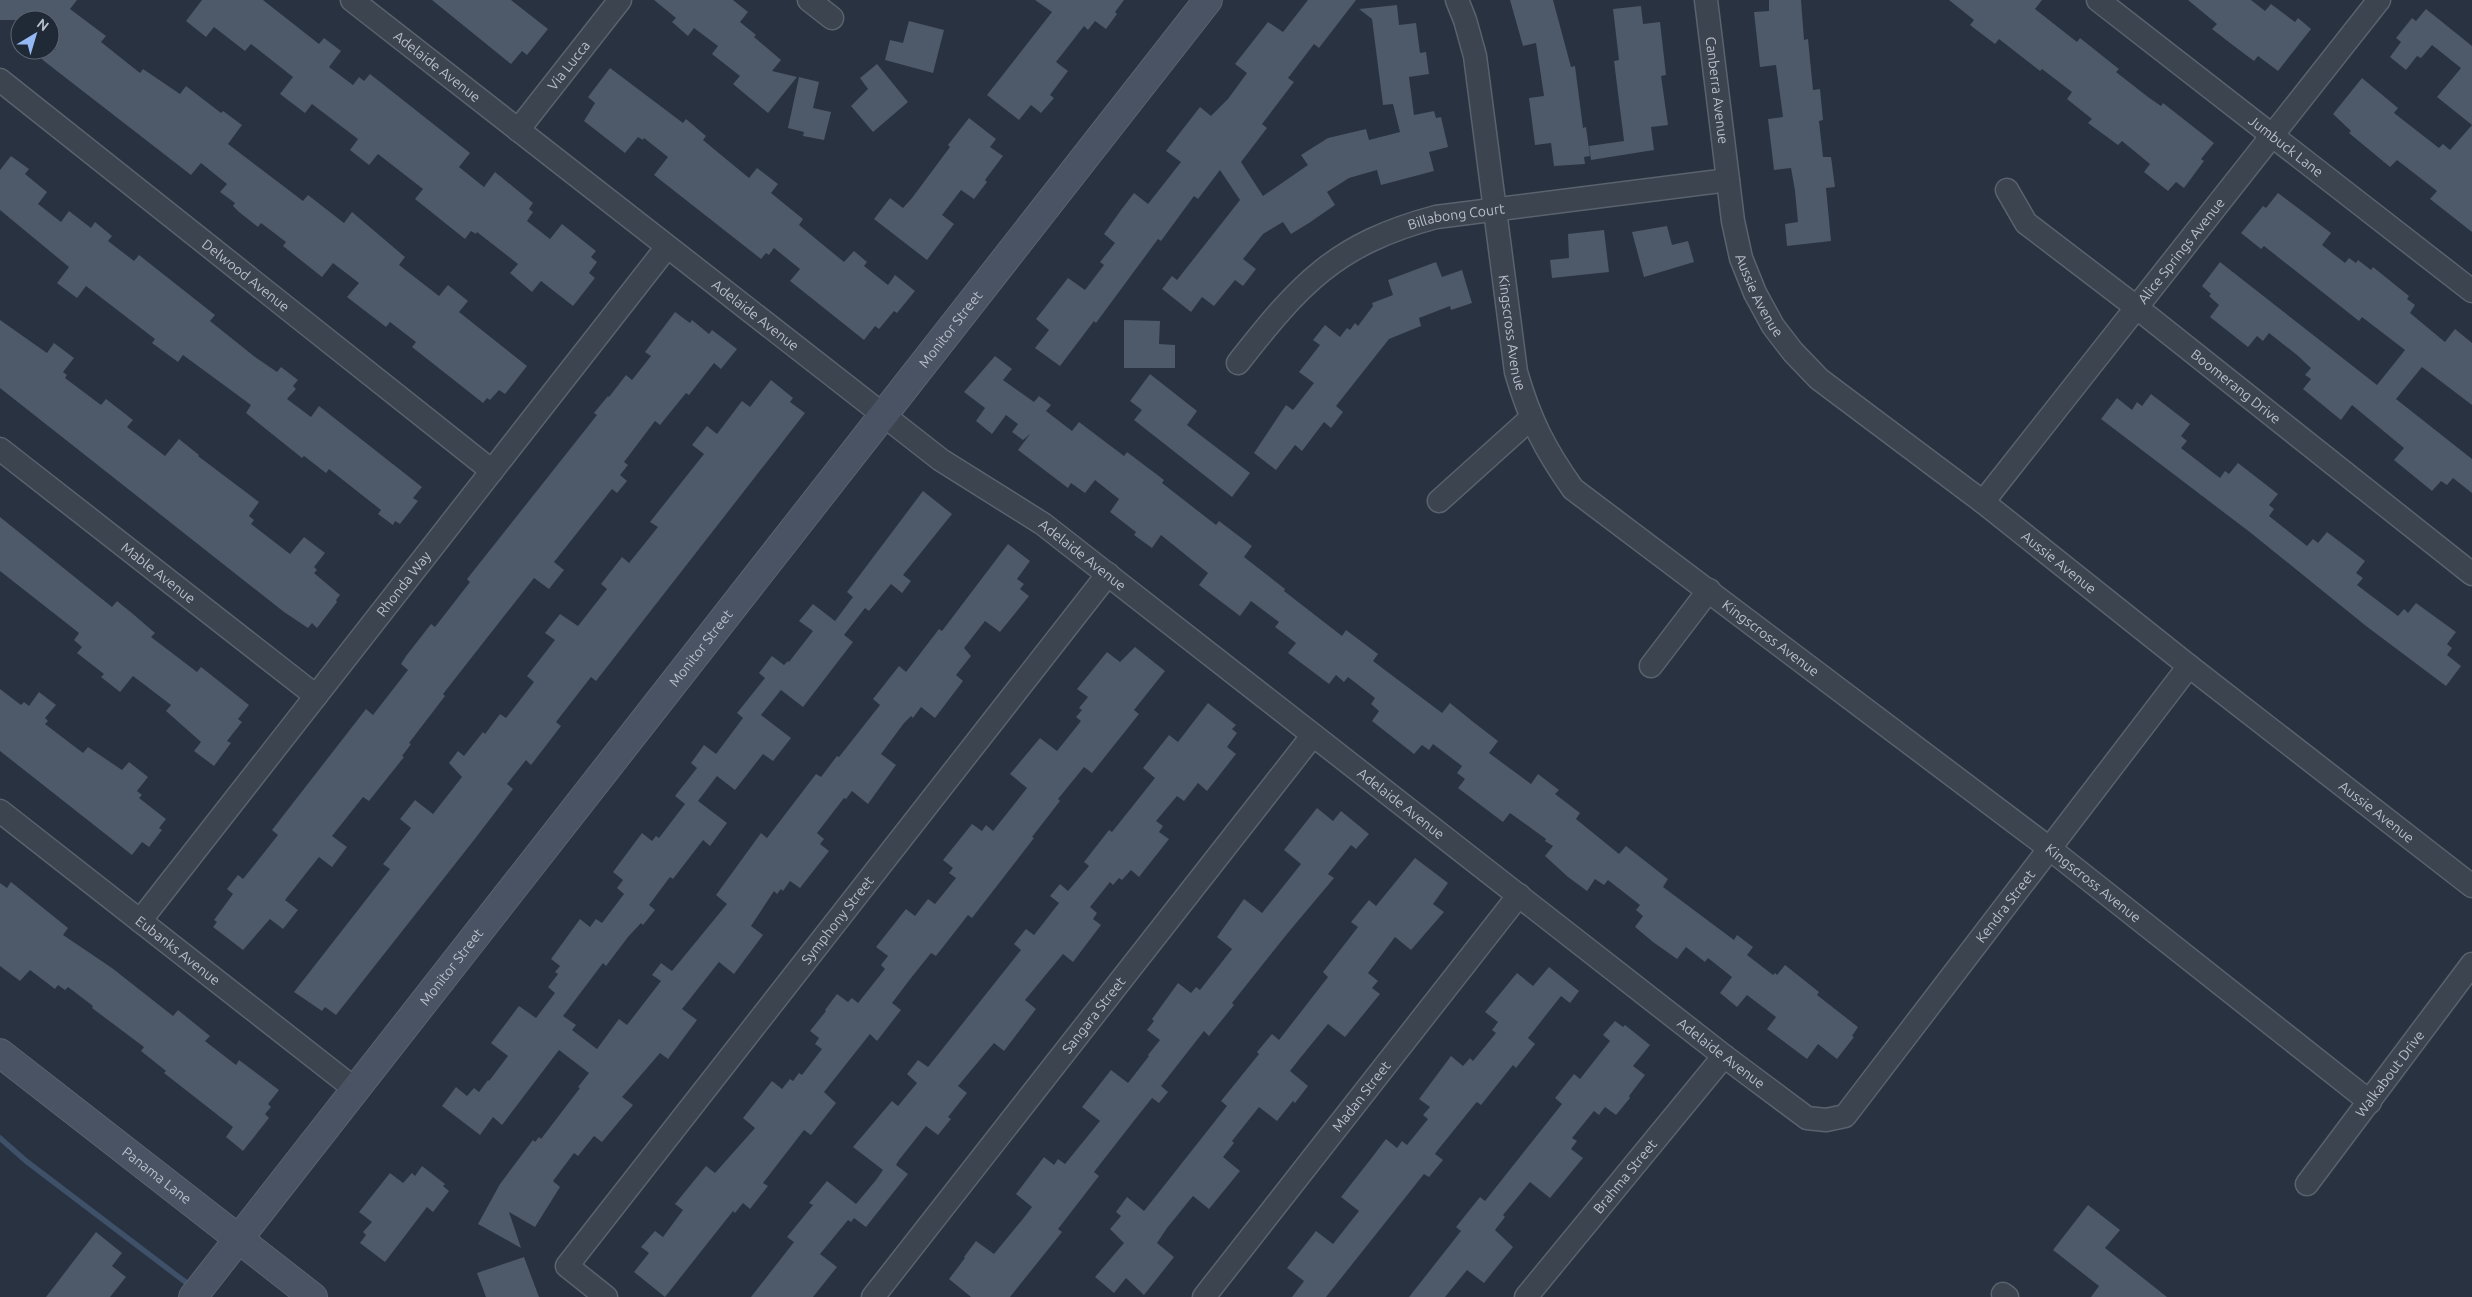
<svg xmlns="http://www.w3.org/2000/svg" width="2472" height="1297" viewBox="0 0 2472 1297" font-family="Ubuntu,sans-serif">
<style>
.lines{fill:none;stroke-linecap:round;stroke-linejoin:round}
.stream{stroke:#3f5069;stroke-width:5.5}
.building{fill:#4e5969}
.street-casing{stroke:#5a626e;stroke-width:25}
.secondary-casing{stroke:#5a626e;stroke-width:30}
.street{stroke:#3c4450;stroke-width:22}
.secondary{stroke:#4a5363;stroke-width:28}
.labels{text-anchor:middle;stroke-width:5;stroke-linejoin:round;paint-order:stroke}
.street-label{font-size:14px;fill:#b9bfcb;stroke:#202936}
</style>
<rect width="100%" height="100%" fill="#283241"/>
<g class="lines">
<path class="stream" d="M0,1138L26,1161L192,1287"/>
</g>
<path class="building" d="M0,0H77L70,9L106,36L101,42L140,73L143,69L180,94L186,86L221,113L223,111L242,125L228,144L303,201L308,195L344,223L352,212L405,257L399,265L439,296L448,285L468,301L459,312L527,366L505,394L499,390L490,400L487,398L483,403L412,347L416,342L390,322L386,327L347,297L359,283L333,263L322,277L283,246L286,242L261,223L258,227L239,212L233,206L235,203L220,192L227,184L201,163L191,175L44,61L33,50H56L50,46V20H0Z
M202,0H263L319,44L324,38L341,51L329,67L353,85L359,77L364,81L370,74L470,153L459,167L484,187L495,172L533,203L529,209L533,212L527,221L550,239L562,224L596,251L591,257L597,262L589,273L595,278L573,306L541,281L532,292L510,273L518,264L477,232L476,234L471,231L465,239L415,199L423,189L378,154L369,165L350,150L358,139L312,104L305,113L280,94L293,77L251,44L245,51L214,27L206,37L186,21Z
M432,0H511L548,29L527,55L522,51L511,64Z
M654,0H733L748,12L740,22L756,35L754,37L781,60L772,71L797,77L768,113L733,84L740,76L712,54L718,46L694,28L688,36L672,22L676,18Z
M1035,0H1124L1115,12L1117,14L1106,29L1095,21L1088,30L1084,26L1056,62L1068,71L1050,95L1054,98L1041,113L1031,105L1019,120L987,95L1052,12Z
M1308,0H1356L1319,48L1314,44L1288,78L1294,82L1262,124L1267,128L1241,162L1263,196L1308,165L1301,155L1328,138L1366,129L1369,140L1400,132L1393,104L1383,105L1372,19L1359,9L1397,5L1399,25L1416,23L1420,53L1426,52L1429,74L1409,77L1414,115L1434,111L1436,118L1441,117L1448,147L1429,152L1434,171L1381,185L1377,170L1349,178L1327,192L1335,205L1309,223L1291,234L1283,222L1263,234L1243,259L1256,269L1243,286L1235,280L1214,306L1202,297L1191,312L1162,289L1172,276L1177,280L1240,200L1220,170L1198,199L1194,196L1161,241L1158,239L1096,323L1094,321L1060,366L1035,348L1049,330L1036,319L1068,278L1085,290L1104,265L1100,262L1115,243L1104,234L1121,210L1134,193L1148,204L1181,162L1166,151L1179,134L1200,107L1211,116L1228,99L1247,73L1235,64L1268,22L1283,32Z
M1510,0H1553L1571,67L1575,66L1583,128L1586,127L1590,156L1584,157L1585,164L1554,166L1551,143L1535,145L1529,98L1544,96L1536,43L1523,46Z
M1769,0H1801L1804,40L1808,39L1813,90L1820,89L1823,120L1819,121L1823,157H1831L1835,187L1826,188L1831,241L1787,246L1785,224L1798,222L1795,191L1791,168L1774,170L1768,119L1783,117L1776,65L1760,67L1754,12L1769,11Z
M1949,0H2042L2035,9L2077,42L2080,38L2119,69L2116,72L2148,97L2161,106L2163,103L2214,143L2201,159L2204,161L2184,188L2176,182L2168,191L2144,172L2150,164L2122,141L2118,145L2088,123L2092,119L2067,99L2072,92L2042,69L2040,71L1999,39L1995,44L1970,25L1974,20Z
M2188,0H2251L2265,11L2271,4L2295,22L2298,18L2311,29L2278,71L2258,56L2254,61L2230,43L2212,29L2217,24Z
M1641,6L1643,24L1660,22L1666,75L1661,76L1668,125L1651,127L1654,150L1591,160L1589,146L1624,141L1614,61L1619,60L1613,9Z
M2426,9L2472,46V232L2430,199L2437,191L2397,160L2390,167L2349,133L2351,131L2333,114L2362,78L2398,108L2394,113L2439,148L2443,144L2450,150L2472,125L2437,97L2461,68L2432,45L2421,58L2417,56L2406,70L2390,57L2401,42L2396,38L2412,18L2416,21Z
M909,21L944,30L933,73L885,60L890,40L903,43Z
M877,64L908,102L873,132L851,106L868,89L860,78Z
M610,68L683,123L686,119L706,136L703,140L749,178L757,168L778,184L771,193L803,219L799,225L844,262L854,251L867,262L864,266L888,285L895,275L915,291L897,313L894,311L879,329L875,326L864,340L790,281L800,269L774,248L769,255L766,253L761,259L654,175L668,157L644,138L643,140L638,137L625,153L584,121L595,103L588,97Z
M799,77L819,82L813,108L831,112L824,140L803,136L804,132L788,128Z
M969,118L996,139L990,147L1003,156L985,180L987,182L974,199L961,190L942,215L954,224L927,260L874,219L890,198L903,208L912,198L950,147L948,145Z
M11,156L29,169L25,174L47,192L38,204L61,222L69,211L91,228L95,222L112,236L108,241L134,261L139,255L215,315L210,321L255,357L277,372L281,367L298,380L293,386L296,389L287,399L311,417L319,406L422,487L413,498L418,501L400,524L395,521L393,525L378,514L381,510L329,469L326,473L304,456L302,458L246,413L251,405L183,355L178,362L152,343L155,339L86,286L77,298L57,283L69,267L0,210V170Z
M2278,193L2331,233L2322,245L2345,263L2349,258L2356,263L2358,260L2371,270L2373,267L2409,296L2407,299L2415,305L2410,313L2445,342L2455,329L2472,343V405L2422,367L2396,399L2472,459V493L2453,478L2447,485L2441,481L2432,491L2394,460L2404,448L2352,405L2341,420L2303,389L2311,379L2305,375L2311,368L2297,355L2269,333L2263,341L2257,336L2248,347L2210,317L2219,305L2209,296L2211,294L2202,286L2220,262L2377,385L2405,350L2362,317L2359,321L2264,246L2261,249L2241,233L2263,206L2266,208Z
M1667,226L1672,245L1688,241L1694,262L1644,277L1632,232Z
M1604,230L1609,272L1552,278L1550,260L1569,258L1568,234Z
M1436,262L1442,277L1462,270L1472,303L1451,310L1450,306L1419,318L1421,326L1389,339L1336,406L1343,412L1331,428L1324,422L1302,451L1295,445L1276,470L1254,453L1286,405L1293,410L1314,383L1299,372L1320,345L1313,340L1325,325L1340,337L1347,328L1350,330L1355,323L1358,326L1373,306L1372,303L1393,295L1388,280Z
M675,312L690,323L692,320L709,334L712,330L737,349L721,369L714,363L689,395L686,393L660,425L655,421L624,462L628,465L620,475L627,481L617,493L612,489L554,562L564,570L549,589L534,578L443,694L445,696L409,743L411,744L402,756L404,757L369,801L363,797L332,836L347,847L332,867L319,857L285,900L298,910L283,929L270,919L243,950L213,927L217,922L214,920L233,894L227,889L238,875L243,879L278,835L272,830L366,709L373,715L408,670L401,664L406,656L431,624L435,627L470,582L467,579L597,415L594,413L608,396L609,397L626,375L632,380L651,356L645,352Z
M0,320L47,353L54,343L74,358L63,372L67,375L65,378L101,405L106,399L133,420L127,427L165,456L179,439L199,455L198,456L259,502L249,516L254,520L251,524L290,554L304,537L325,553L314,567L317,570L314,573L340,595L336,600L337,602L317,628L312,623L308,628L284,612L0,388Z
M1124,320L1160,321L1159,344L1175,345V368H1124Z
M995,356L1012,369L1003,380L1034,402L1039,396L1051,405L1046,411L1072,431L1079,422L1124,456L1127,452L1164,480L1162,483L1216,525L1219,521L1252,546L1244,557L1285,589L1284,591L1342,636L1346,630L1378,654L1373,661L1442,713L1450,703L1472,721L1498,741L1489,753L1531,784L1538,774L1559,790L1555,794L1580,813L1576,819L1619,854L1626,846L1668,879L1663,887L1734,940L1737,935L1753,947L1747,955L1773,975L1775,973L1777,975L1785,965L1819,992L1817,995L1858,1027L1852,1036L1854,1037L1837,1059L1818,1044L1807,1059L1767,1029L1776,1017L1747,995L1737,1007L1720,993L1732,977L1708,958L1705,962L1686,947L1677,959L1653,942L1635,927L1643,916L1636,910L1640,905L1608,880L1604,885L1595,879L1587,891L1568,877L1545,856L1553,846L1545,841L1546,839L1510,813L1503,822L1458,788L1465,779L1457,773L1462,766L1433,744L1429,750L1422,745L1414,754L1372,721L1379,711L1371,704L1375,698L1348,677L1344,682L1336,675L1329,684L1288,653L1296,643L1275,627L1279,622L1251,601L1240,616L1199,585L1208,573L1161,535L1152,548L1134,535L1136,532L1110,512L1119,499L1095,480L1085,493L1071,483L1068,488L1018,450L1030,434L1023,440L1012,432L1018,424L1006,415L992,434L976,421L985,408L964,392Z
M1150,374L1197,411L1187,425L1250,473L1232,497L1134,420L1142,410L1130,401Z
M771,380L793,398L790,402L805,413L596,681L591,677L556,722L561,726L531,765L526,760L507,784L513,789L474,840L336,1015L325,1007L322,1011L294,992L390,869L383,864L411,828L400,819L415,800L433,814L462,777L449,763L458,751L464,756L483,732L485,734L500,714L506,718L534,682L527,676L555,640L545,633L560,614L578,626L607,589L601,584L622,557L629,563L658,527L650,522L704,454L692,445L707,426L717,434L742,401L750,407Z
M2151,394L2190,424L2181,436L2187,441L2181,448L2220,478L2225,471L2229,474L2238,463L2278,494L2269,505L2274,509L2269,516L2307,546L2313,539L2318,543L2327,532L2365,561L2356,573L2363,578L2357,585L2398,616L2404,609L2408,613L2416,603L2456,632L2447,644L2452,648L2447,655L2461,666L2446,686L2366,626L2251,533L2101,419L2117,398L2132,410L2137,402L2142,406Z
M923,491L952,514L903,575L911,581L902,593L891,584L869,611L865,608L844,635L853,642L803,707L781,690L761,715L791,738L773,761L763,754L735,790L717,776L698,801L727,823L710,846L703,840L673,879L670,877L649,905L655,910L643,925L641,923L628,937L606,966L603,963L563,1016L576,1025L572,1030L597,1049L619,1019L627,1025L661,981L652,975L661,963L672,971L727,904L716,895L761,833L767,838L816,774L821,777L837,756L839,757L880,705L873,699L899,666L906,672L939,629L942,631L1008,544L1030,561L1017,579L1024,584L1020,589L1029,596L1000,632L985,621L964,648L971,656L956,675L963,681L935,718L921,707L913,718L911,716L904,723L881,754L896,765L868,804L852,791L846,799L844,798L817,833L824,839L820,844L829,851L800,888L790,881L783,891L781,889L777,894L774,891L751,926L763,935L734,974L719,962L682,1009L697,1020L668,1059L660,1053L622,1097L633,1105L602,1142L594,1136L578,1156L574,1153L553,1181L560,1187L535,1227L509,1212L521,1248L478,1224L500,1184L533,1140L535,1142L539,1137L541,1139L580,1088L578,1087L589,1073L559,1050L502,1125L493,1117L480,1135L442,1106L456,1087L467,1096L474,1088L479,1092L488,1080L489,1081L508,1056L491,1043L519,1006L536,1018L555,993L548,987L558,974L555,972L560,966L551,959L580,919L590,927L596,919L602,923L624,894L617,888L623,880L613,872L642,833L652,841L656,836L659,838L685,804L675,796L697,768L691,763L704,745L716,754L743,718L737,713L765,678L759,673L772,656L784,665L788,661L789,662L813,631L799,621L813,604L835,621L853,597L847,592Z
M0,517L112,607L117,601L133,614L155,633L151,637L197,672L201,667L249,705L238,719L242,722L227,741L231,743L214,766L194,751L201,742L166,711L171,705L133,676L120,692L101,677L104,674L77,653L82,647L74,640L79,633L0,571Z
M1135,647L1165,671L1134,710L1139,714L1092,773L1084,767L1058,799L1060,801L1032,837L1034,838L972,918L968,915L936,956L931,953L911,978L892,1003L901,1010L877,1041L870,1034L824,1092L836,1103L811,1135L804,1130L763,1183L768,1186L750,1209L743,1203L735,1213L733,1211L665,1297L634,1272L649,1253L641,1247L655,1231L663,1237L683,1210L675,1204L706,1166L715,1173L755,1128L743,1118L772,1081L782,1089L790,1079L793,1081L799,1073L802,1075L822,1049L815,1044L819,1038L810,1031L826,1011L825,1010L837,994L848,1002L852,998L858,1003L885,969L881,965L888,956L876,947L906,909L915,916L928,899L935,904L956,878L949,873L953,868L943,860L972,824L982,831L986,825L993,831L1027,788L1010,774L1040,738L1057,751L1081,721L1076,717L1082,710L1079,708L1088,697L1077,689L1107,652L1120,662Z
M0,689L21,705L24,702L29,706L39,692L56,705L45,718L48,721L45,724L83,753L88,747L122,770L129,762L148,777L137,791L142,795L139,798L166,819L159,828L162,830L149,847L142,842L132,855L0,751Z
M1208,703L1236,725L1232,729L1237,733L1227,747L1236,754L1207,791L1198,783L1184,801L1177,796L1156,821L1163,826L1159,832L1169,839L1139,877L1131,870L1122,880L1119,878L1113,885L1110,882L1090,907L1097,913L1093,919L1101,925L1073,962L1063,954L1025,1000L1036,1009L1004,1051L994,1043L958,1086L967,1093L948,1117L951,1119L938,1135L926,1126L899,1160L896,1165L908,1174L866,1227L854,1218L851,1222L848,1220L820,1254L837,1267L813,1297H751L794,1242L787,1237L813,1205L809,1203L827,1181L856,1204L876,1180L883,1170L853,1147L892,1101L898,1106L917,1083L907,1074L918,1060L928,1067L1021,950L1014,944L1026,929L1034,935L1059,903L1050,896L1060,884L1068,891L1089,866L1084,862L1109,830L1112,832L1155,778L1143,768L1169,735L1178,742Z
M1317,808L1333,821L1341,811L1369,834L1356,849L1351,845L1328,874L1334,878L1287,934L1232,1003L1234,1005L1209,1036L1204,1031L1161,1086L1168,1092L1159,1103L1152,1098L1133,1122L1094,1172L1099,1176L1058,1229L1062,1232L1010,1297H971L949,1279L965,1258L964,1257L976,1241L994,1254L1022,1220L1032,1207L1016,1194L1044,1157L1054,1165L1058,1159L1065,1164L1100,1121L1082,1107L1111,1070L1128,1083L1149,1056L1148,1055L1160,1040L1147,1030L1154,1021L1152,1019L1178,983L1191,993L1196,987L1200,990L1232,949L1217,937L1244,899L1262,913L1301,864L1284,850Z
M1415,858L1448,883L1433,904L1444,912L1411,950L1395,937L1368,973L1378,981L1372,988L1380,994L1345,1037L1328,1024L1301,1057L1290,1071L1308,1086L1295,1103L1293,1101L1277,1121L1259,1107L1232,1141L1234,1143L1223,1157L1240,1171L1209,1209L1193,1196L1167,1228L1157,1243L1174,1257L1144,1295L1126,1278L1114,1293L1095,1277L1124,1243L1110,1229L1121,1216L1116,1212L1127,1197L1144,1211L1227,1106L1221,1101L1259,1054L1257,1052L1272,1034L1279,1040L1328,977L1323,972L1358,927L1351,922L1369,900L1376,906Z
M11,882L68,928L63,935L112,968L173,1016L178,1010L210,1036L205,1041L236,1065L239,1060L279,1090L268,1104L271,1107L265,1114L269,1118L243,1151L226,1137L233,1127L164,1073L166,1071L141,1051L144,1047L92,1008L93,1006L68,987L65,990L58,985L55,989L30,970L20,981L0,966V883L7,888Z
M1549,967L1579,991L1570,1003L1561,996L1528,1038L1535,1044L1516,1068L1513,1065L1481,1105L1477,1102L1475,1104L1437,1151L1435,1154L1443,1160L1429,1177L1424,1174L1326,1297H1292L1304,1281L1287,1268L1316,1231L1333,1244L1359,1211L1341,1197L1370,1160L1386,1139L1397,1148L1402,1141L1407,1145L1428,1119L1423,1115L1430,1107L1419,1099L1451,1056L1463,1066L1470,1058L1473,1061L1496,1033L1492,1030L1498,1022L1485,1012L1517,973L1533,986Z
M1615,1021L1623,1027L1625,1025L1650,1045L1633,1066L1645,1075L1629,1096L1630,1098L1616,1115L1605,1107L1599,1115L1594,1111L1572,1138L1577,1141L1571,1149L1583,1158L1550,1198L1530,1182L1503,1215L1505,1217L1495,1230L1513,1247L1484,1283L1467,1270L1445,1297H1409L1461,1231L1456,1227L1480,1197L1485,1201L1562,1104L1555,1098L1574,1074L1580,1079L1610,1041L1603,1035Z
M422,1166L445,1184L443,1186L449,1191L433,1212L427,1207L385,1262L360,1243L366,1235L363,1232L372,1222L359,1212L390,1173L403,1183L412,1173L415,1176Z
M2088,1205L2120,1230L2105,1248L2167,1297H2091L2099,1286L2053,1250Z
M96,1232L122,1253L112,1266L126,1277L110,1297H46Z
M524,1257L539,1297H486L477,1273Z"/>
<g class="lines">
<g class="street-casing">
<g id="street">
<path id="s1" d="M352,0L941,460L1043,524L1724,1056L1807,1118L1826,1120L1845,1116L2189,666"/>
<path d="M809,0L832,18"/>
<path id="s2" d="M1457,0L1465,20L1475,56L1516,372C1530,420 1544,448 1573,489L2049,848L2370,1102"/>
<path id="s3" d="M1706,0L1733,221L1741,258L1755,293L1773,326L1793,352L1819,379L1983,502L2189,666L2472,886"/>
<path id="s4" d="M2098,0L2472,291"/>
<path id="s5" d="M0,80L492,471"/>
<path id="s6" d="M518,130L620,0"/>
<path id="s7" d="M2007,190L2026,223L2136,307L2472,574"/>
<path id="s8" d="M1238,363C1300,284 1335,244 1436,217L1728,180"/>
<path id="s9" d="M0,449L316,696"/>
<path d="M1439,501L1530,419"/>
<path id="s10" d="M1983,502L2379,0"/>
<path d="M1651,666L1709,590"/>
<path id="s11" d="M0,811L356,1090"/>
<path id="s12" d="M140,921L667,247"/>
<path id="s13" d="M2307,1184L2472,964"/>
<path d="M2003,1294L2007,1297"/>
<path id="s14" d="M606,1297L567,1266L1108,574"/>
<path id="s15" d="M873,1297L1313,735"/>
<path id="s16" d="M1204,1297L1519,895"/>
<path id="s17" d="M1526,1297L1724,1056"/>
</g>
</g>
<g class="secondary-casing">
<g id="secondary">
<path id="s18" d="M0,1053L313,1297"/>
<path id="s19" d="M193,1297L1208,0"/>
</g>
</g>
<use href="#street" class="street"/>
<use href="#secondary" class="secondary"/>
</g>
<g class="labels">
<g class="street-label">
<text dy="5" stroke="none"><textPath href="#s6" startOffset="82">Via Lucca</textPath></text>
<text dy="5" stroke="none"><textPath href="#s1" startOffset="108">Adelaide Avenue</textPath></text>
<text dy="5" stroke="none"><textPath href="#s3" startOffset="91">Canberra Avenue</textPath></text>
<text dy="5" stroke="none"><textPath href="#s4" startOffset="238">Jumbuck Lane</textPath></text>
<text dy="5" stroke="none"><textPath href="#s8" startOffset="272">Billabong Court</textPath></text>
<text dy="5" stroke="none"><textPath href="#s10" startOffset="320">Alice Springs Avenue</textPath></text>
<text dy="5" stroke="none"><textPath href="#s5" startOffset="314">Delwood Avenue</textPath></text>
<text dy="5" stroke="none"><textPath href="#s3" startOffset="302">Aussie Avenue</textPath></text>
<text dy="5" stroke="none"><textPath href="#s1" startOffset="512">Adelaide Avenue</textPath></text>
<text dy="5" stroke="none"><textPath href="#s19" startOffset="1229">Monitor Street</textPath></text>
<text dy="5" stroke="none"><textPath href="#s2" startOffset="338">Kingscross Avenue</textPath></text>
<text dy="5" stroke="none"><textPath href="#s7" startOffset="304">Boomerang Drive</textPath></text>
<text dy="5" stroke="none"><textPath href="#s1" startOffset="918">Adelaide Avenue</textPath></text>
<text dy="5" stroke="none"><textPath href="#s3" startOffset="708">Aussie Avenue</textPath></text>
<text dy="5" stroke="none"><textPath href="#s9" startOffset="201">Mable Avenue</textPath></text>
<text dy="5" stroke="none"><textPath href="#s12" startOffset="428">Rhonda Way</textPath></text>
<text dy="5" stroke="none"><textPath href="#s2" startOffset="756">Kingscross Avenue</textPath></text>
<text dy="5" stroke="none"><textPath href="#s19" startOffset="824">Monitor Street</textPath></text>
<text dy="5" stroke="none"><textPath href="#s1" startOffset="1322">Adelaide Avenue</textPath></text>
<text dy="5" stroke="none"><textPath href="#s3" startOffset="1112">Aussie Avenue</textPath></text>
<text dy="5" stroke="none"><textPath href="#s2" startOffset="1161">Kingscross Avenue</textPath></text>
<text dy="5" stroke="none"><textPath href="#s1" startOffset="2138">Kendra Street</textPath></text>
<text dy="5" stroke="none"><textPath href="#s14" startOffset="489">Symphony Street</textPath></text>
<text dy="5" stroke="none"><textPath href="#s11" startOffset="226">Eubanks Avenue</textPath></text>
<text dy="5" stroke="none"><textPath href="#s19" startOffset="419">Monitor Street</textPath></text>
<text dy="5" stroke="none"><textPath href="#s15" startOffset="358">Sangara Street</textPath></text>
<text dy="5" stroke="none"><textPath href="#s1" startOffset="1728">Adelaide Avenue</textPath></text>
<text dy="5" stroke="none"><textPath href="#s13" startOffset="138">Walkabout Drive</textPath></text>
<text dy="5" stroke="none"><textPath href="#s16" startOffset="255">Madan Street</textPath></text>
<text dy="5" stroke="none"><textPath href="#s18" startOffset="199">Panama Lane</textPath></text>
<text dy="5" stroke="none"><textPath href="#s17" startOffset="156">Brahma Street</textPath></text>
</g>
</g>
<g transform="translate(35 35) rotate(38)"><circle r="24" fill="#202936" stroke="#5d6572"/>
<path d="M0-4L9 19L0 12L-9 19Z" fill="#95b9f3"/>
<text y="-8" font-size="14" font-weight="bold" text-anchor="middle" fill="#b9bfcb">N</text>
</g>
</svg>
